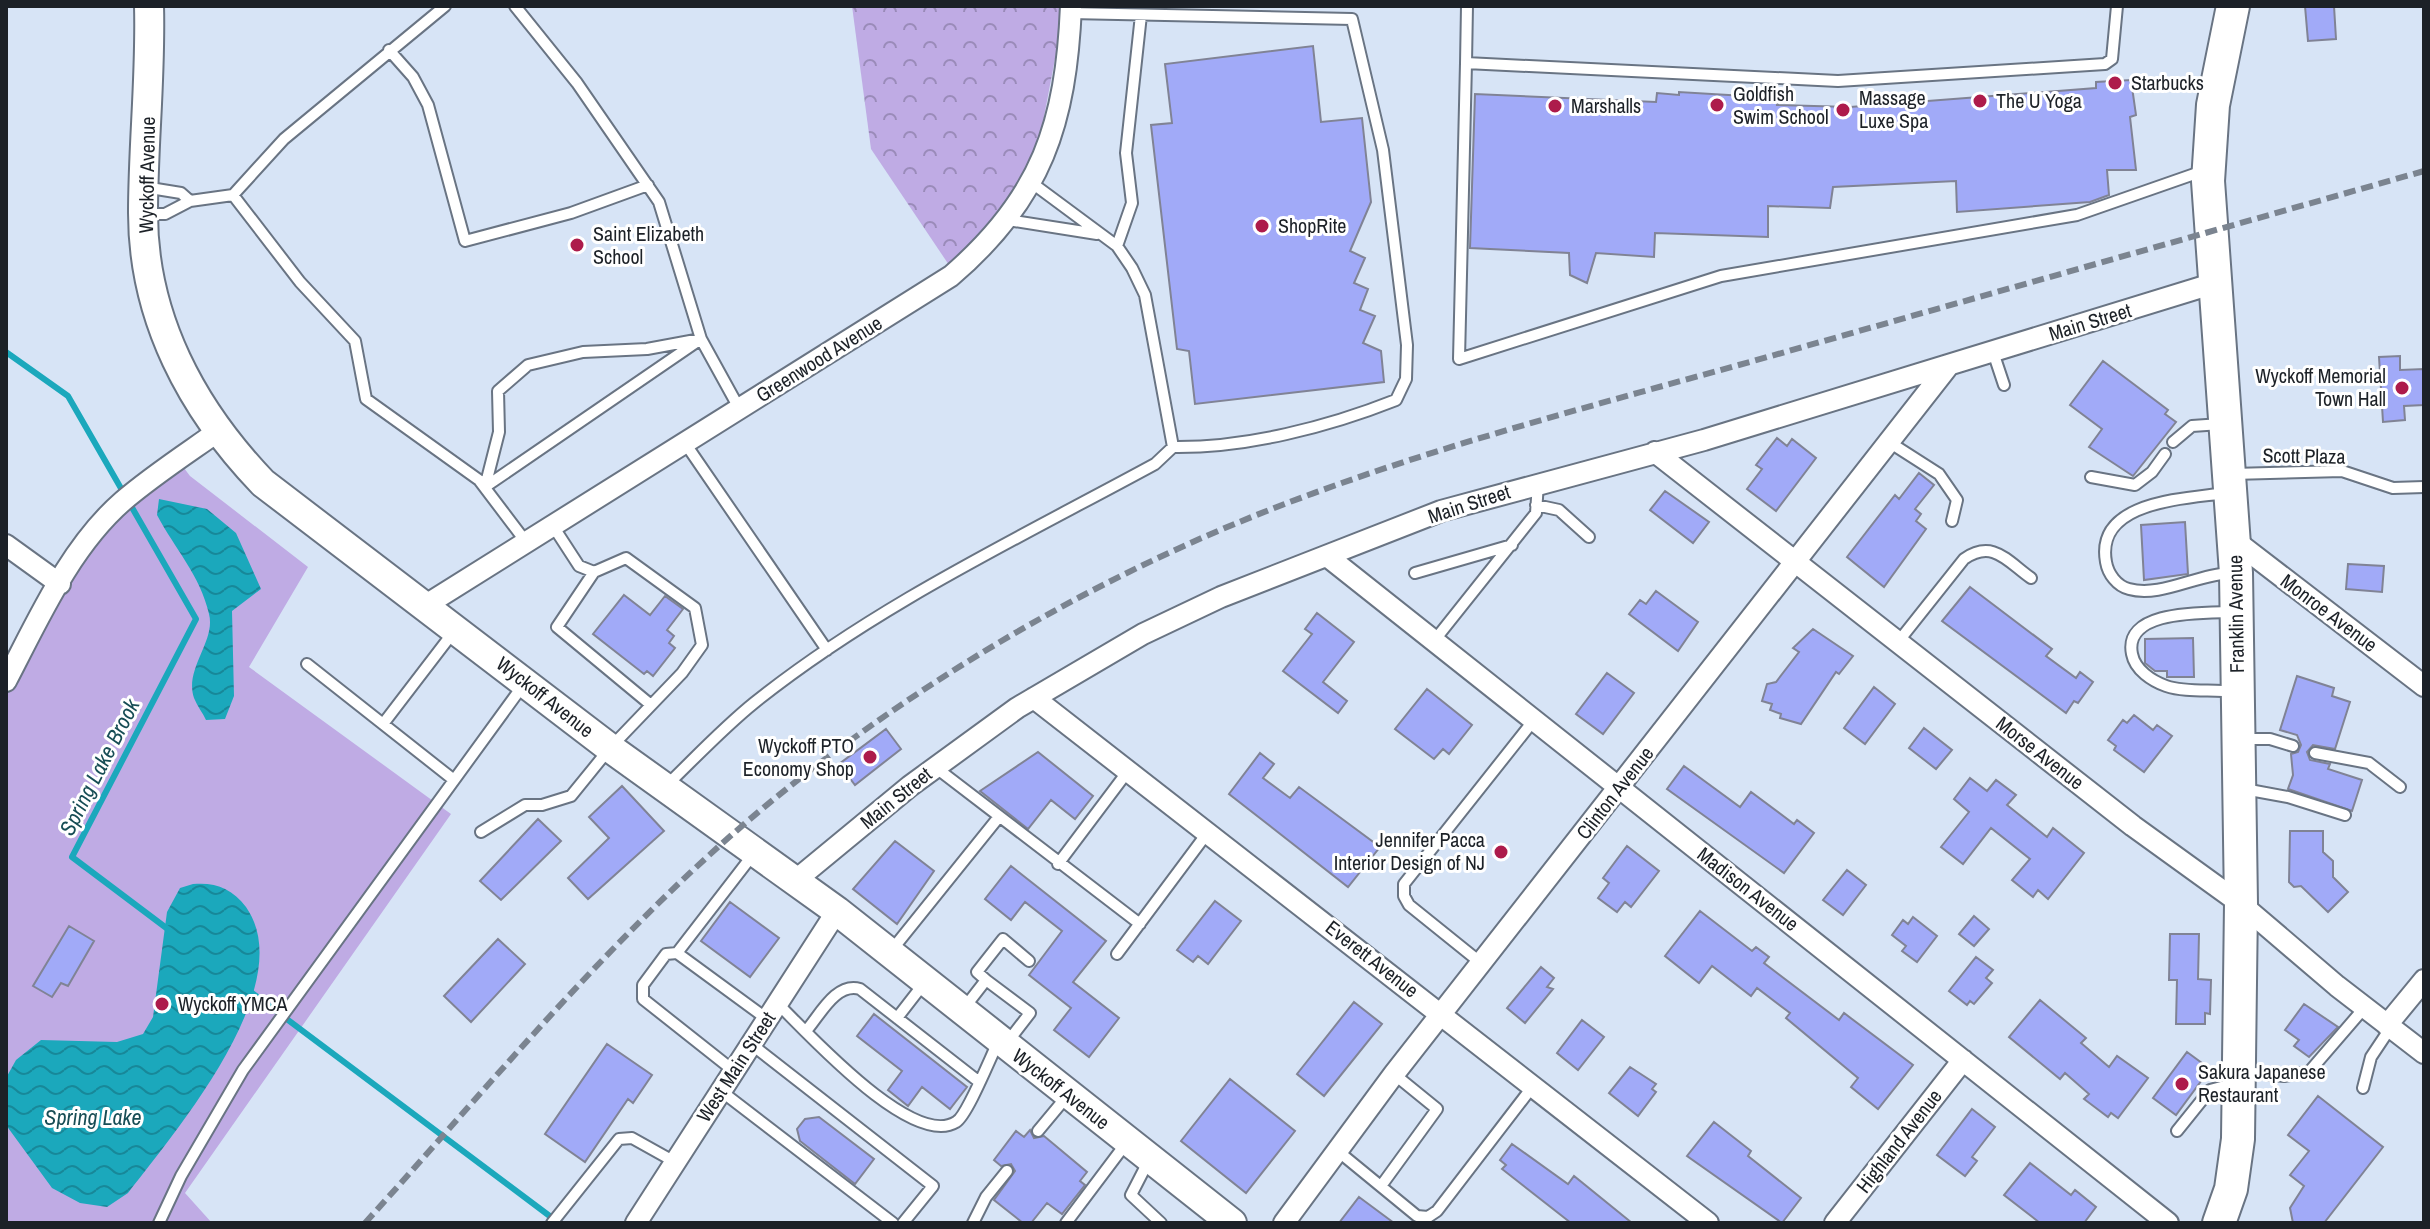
<svg xmlns="http://www.w3.org/2000/svg" width="2430" height="1229" viewBox="0 0 2430 1229" font-family="'Archivo Narrow',sans-serif">
<style>
.forest{fill:url(#forest-crowns)}
.pitch{fill:#bfabe4}
.water{fill:url(#water-waves)}
.lines{fill:none;stroke-linecap:round;stroke-linejoin:round}
.stream{stroke:#1ba8bc;stroke-width:6}
.building{fill:#a1aaf8;stroke:#808395;stroke-width:2}
.lane-casing{stroke:#697483;stroke-width:14}
.street-casing{stroke:#697483;stroke-width:24}
.secondary-casing{stroke:#697483;stroke-width:32}
.primary-casing{stroke:#697483;stroke-width:36}
.lane{stroke:#fff;stroke-width:10}
.street{stroke:#fff;stroke-width:20}
.secondary{stroke:#fff;stroke-width:28}
.primary{stroke:#fff;stroke-width:32}
.rail{stroke:#7b8490;stroke-width:6;stroke-dasharray:12 6;stroke-linecap:butt}
.poi-dot{fill:#ad1b4b;stroke:#fff;stroke-width:3}
.labels{text-anchor:middle;stroke-width:6;stroke-linejoin:round;paint-order:stroke}
.poi-label{font-size:20px;fill:#1c2127;stroke:#fff;text-anchor:start}
.street-label{font-size:20px;fill:#1c2127;stroke:#fff}
.water-label{font-size:22px;font-style:italic;fill:#174d55;stroke:#fff}
</style>
<defs>
<pattern id="forest-crowns" width="20" height="18" patternUnits="userSpaceOnUse" patternTransform="scale(2)"><rect width="20" height="18" fill="#bfabe4"/><path d="M2 6a3 3 0 1 1 6 0M12 15a3 3 0 1 1 6 0" fill="none" stroke="#9a8bb9"/></pattern>
<pattern id="water-waves" width="16" height="10" patternUnits="userSpaceOnUse" patternTransform="scale(2)"><rect width="16" height="10" fill="#1ba8bc"/><path d="M0 5q4-4 8 0t8 0" fill="none" stroke="#178899"/></pattern>
</defs>
<rect width="100%" height="100%" fill="#d7e4f6"/>
<path class="forest" d="M852,6H1065L1032,180L953,271L871,149Z"/>
<path class="pitch" d="M181,464L190,476L308,567L249,667L451,814L185,1193L212,1223H6V693L97,532Z"/>
<path class="water" d="M159,499L207,509L236,533L261,589L232,611L234,696L225,719L206,720C203,713 197,706 194,698C184,669 216,641 209,614C200,575 175,549 157,515Z
M193,884C215,882 232,888 246,907C301,985 174,1133 128,1193L107,1207L80,1203L52,1188L6,1125V1078L16,1060L41,1040L117,1042L143,1034L153,1017L167,912L180,888Z"/>
<g class="lines">
<path class="stream" d="M6,352L68,396L196,619L72,857L169,930
M248,990L559,1223"/>
</g>
<path class="building" d="M2305,6H2334L2336,39L2308,41Z
M1313,46L1321,122L1362,118L1371,202L1350,251L1365,258L1354,283L1368,289L1360,310L1375,316L1363,343L1381,351L1384,382L1195,404L1189,351L1177,349L1151,125L1172,123L1165,64Z
M2131,80L2136,115L2130,117L2136,170H2107L2109,195L2090,202L1957,212L1956,181L1833,187L1830,208L1768,206V237L1655,233L1654,257L1596,253L1587,283L1570,275L1569,253L1470,248L1475,94L1656,102L1657,93L1679,95V92L1778,98L1777,105L1850,107L2096,88V82Z
M2400,356V370L2424,369V405L2404,406L2405,420L2383,422L2379,357Z
M2103,361L2168,410L2165,414L2176,422L2133,476L2089,447L2102,429L2070,405Z
M1777,438L1787,446L1792,439L1816,458L1776,511L1747,489L1762,469L1756,465Z
M1919,473L1934,485L1915,509L1921,514L1916,521L1926,529L1884,587L1847,557L1895,495L1899,499Z
M1665,491L1709,522L1693,543L1650,510Z
M2185,522L2188,574L2144,580L2141,525Z
M2348,564L2384,566L2382,592L2346,589Z
M1970,587L2052,649L2046,656L2076,678L2080,672L2093,682L2078,703L2074,701L2066,713L1942,621Z
M1656,591L1698,622L1678,651L1629,614L1640,600L1646,604Z
M624,595L650,615L665,596L683,609L667,630L674,636L669,643L675,648L653,676L647,671L644,674L593,634Z
M1317,613L1354,642L1323,682L1347,701L1338,713L1283,671L1312,634L1305,629Z
M1813,629L1853,656L1839,674L1836,672L1801,724L1780,718L1781,714L1770,710L1772,704L1762,701L1767,684L1776,682L1799,652L1793,648Z
M2193,638L2194,677H2167V671H2155L2145,663V639Z
M1607,673L1634,693L1603,734L1576,714Z
M2297,676L2334,688L2332,696L2350,702L2335,749L2313,745L2307,752L2310,760L2330,764L2328,769L2362,780L2352,811L2288,789L2293,775L2291,754L2298,752L2301,745L2297,735L2280,730Z
M1874,687L1895,704L1865,744L1844,728Z
M1427,689L1472,725L1449,754L1443,749L1434,759L1395,729Z
M2134,715L2153,730L2157,725L2172,736L2144,772L2114,750L2116,746L2108,740L2123,720L2127,723Z
M1924,728L1952,750L1936,769L1909,748Z
M886,729L901,749L855,785L839,764Z
M1038,752L1093,796L1075,819L1051,800L1028,829L980,791Z
M1260,753L1274,764L1263,778L1290,798L1299,787L1380,847L1348,887L1229,794Z
M1684,766L1740,807L1751,792L1794,824L1797,820L1814,833L1784,873L1667,789Z
M1970,778L1987,791L1996,780L2016,795L2007,805L2047,837L2053,828L2084,853L2048,899L2038,890L2033,897L2012,880L2030,859L1991,828L1963,864L1941,847L1969,812L1954,799Z
M622,786L664,831L588,899L568,878L609,838L589,817Z
M538,819L561,841L501,900L480,881Z
M2290,831H2323V852L2333,861V877L2348,892L2328,912L2301,886L2294,887L2289,882Z
M895,841L934,871L897,924L853,889Z
M1627,846L1659,871L1631,907L1625,902L1617,912L1598,898L1609,883L1603,878Z
M1011,866L1106,941L1073,982L1119,1018L1089,1057L1054,1030L1071,1008L1029,975L1062,931L1025,902L1011,920L985,899Z
M1847,870L1866,885L1843,915L1823,900Z
M1215,901L1241,921L1208,964L1198,956L1193,962L1177,950Z
M730,902L779,938L750,977L701,941Z
M1700,911L1752,951L1756,947L1769,957L1764,963L1839,1020L1844,1013L1913,1065L1878,1109L1851,1087L1858,1078L1786,1018L1790,1013L1757,988L1751,996L1712,966L1699,983L1665,956Z
M1974,916L1989,929L1974,946L1959,934Z
M1913,917L1937,936L1917,962L1902,951L1906,946L1892,935L1903,920L1908,924Z
M69,926L94,941L68,986L61,983L52,997L33,986Z
M2170,934H2199L2198,979L2211,980L2210,1014L2205,1013V1024H2176L2177,980H2169Z
M498,939L525,964L471,1022L444,996Z
M1976,957L1993,970L1986,978L1992,983L1974,1004L1970,1001L1967,1005L1949,991Z
M1541,967L1554,978L1547,987L1553,989L1525,1023L1507,1008Z
M2040,1000L2086,1038L2081,1043L2109,1067L2117,1056L2148,1078L2118,1118L2111,1113L2108,1117L2084,1099L2089,1094L2065,1073L2060,1079L2009,1037Z
M1354,1002L1382,1024L1324,1096L1297,1074Z
M2304,1004L2338,1027L2309,1057L2294,1046L2299,1040L2285,1030Z
M874,1014L967,1087L950,1109L922,1087L908,1106L888,1090L902,1071L857,1036Z
M1582,1020L1604,1037L1578,1070L1557,1053Z
M607,1044L652,1075L633,1103L628,1099L585,1162L545,1134Z
M2187,1052L2210,1069L2176,1115L2153,1098Z
M1630,1067L1656,1084L1652,1089L1656,1092L1638,1116L1609,1093Z
M1230,1079L1295,1131L1246,1193L1181,1141Z
M2318,1096L2383,1147L2324,1223H2293L2290,1208L2304,1186L2290,1175L2309,1151L2288,1135Z
M1972,1109L1995,1127L1972,1157L1977,1161L1965,1176L1937,1155Z
M819,1117L874,1159L855,1184L800,1141L797,1129L805,1119Z
M1714,1122L1751,1151L1748,1156L1801,1198L1782,1223L1687,1156Z
M1030,1130L1034,1138L1044,1136L1087,1172L1080,1181L1085,1185L1062,1214L1047,1203L1031,1223H1023L994,1200L1015,1171L1011,1164L1001,1166L994,1160L1016,1131L1024,1137Z
M1512,1144L1568,1184L1574,1176L1632,1223H1571L1502,1169L1506,1165L1500,1160Z
M2030,1163L2071,1195L2075,1190L2096,1207L2084,1223H2040L2004,1195Z
M1359,1197L1394,1223H1339Z"/>
<g class="lines">
<g class="lane-casing">
<path id="lane" d="M445,6L284,139L233,195L300,282L355,341L366,399L479,480L526,542
M515,6L577,83L659,202L701,339L739,408
M1467,6L1466,63L1838,81L2105,64L2112,59L2117,6
M1070,13L1352,19L1383,150L1407,345L1406,379L1396,400C1328,427 1246,448 1173,447
M389,50L413,77L428,105L465,241L571,213L648,185
M1466,63L1459,359L1721,276L2077,215L2203,171
M144,187L181,193L190,201
M145,214H165L190,201L233,195
M1008,220L1097,234
M1117,246L1132,203L1126,153L1141,15
M1993,352L2004,385
M1889,442L1939,474L1957,500L1952,521
M2173,442L2192,426L2221,424
M685,443L827,650
M2233,474L2342,471L2393,488L2424,487
M2091,477L2135,485L2152,472L2165,454
M485,487L499,432L498,391L528,365L583,352L647,349L701,339
M485,487L698,341
M2225,493C2184,499 2095,501 2106,562C2108,574 2117,586 2129,589C2161,598 2199,573 2233,573
M1536,505L1559,510L1589,537
M553,526L579,566L594,572
M1415,573L1512,545
M2231,612C2202,613 2123,610 2132,654C2135,670 2152,681 2166,686C2187,693 2212,689 2234,692
M1434,641L1536,513L1538,483
M1898,642L1964,559C1993,539 2007,561 2031,578
M307,664L454,780
M383,724L455,630
M2244,739H2270L2293,746
M2315,753L2369,763L2400,787
M935,767L1140,924
M666,786C695,758 723,728 754,703C875,606 1019,538 1155,464L1173,447L1145,295L1132,268L1117,246L1032,183
M2244,789L2288,797L2345,815
M481,832L525,805H542L571,796L610,748L682,673L702,645L695,608L626,558L594,572L557,627L651,705
M1058,864L1128,771
M891,951L998,818
M677,953L755,852
M1117,954L1208,832
M1481,963L1409,905L1404,896V884L1534,720
M986,980L977,972L1003,939L1029,961
M777,1003C807,1032 912,1149 956,1122C967,1116 991,1056 999,1040
M965,1007L986,980L1030,1013L1006,1044
M897,1018L925,982
M806,1031C820,1015 836,982 860,989L978,1081
M751,1044L933,1186L903,1223
M734,1071L643,999V985L666,954L677,953L767,1019
M2244,1072L2284,1076L2309,1072L2365,1007
M2363,1088L2371,1057L2391,1027
M721,1091L893,1223
M1038,1131L1068,1095
M2177,1131L2210,1090L2236,1083
M1339,1152L1417,1216L1428,1217L1437,1211L1533,1086
M1149,1160L1131,1195L1161,1223
M1381,1186L1437,1109L1394,1074
M159,1223L181,1176L243,1070L524,684
M552,1223L619,1139L632,1138L675,1162
M973,1223L986,1197L1007,1171
M1066,1223L1127,1142"/>
</g>
<g class="street-casing">
<path id="street" d="M1655,452L2133,826L2241,904L2337,986L2424,1053
M2234,540L2424,686
M6,545L60,584
M1327,556L2168,1223
M426,605L951,276C1042,198 1066,123 1071,6
M6,681C38,620 70,547 123,501C152,476 186,454 217,432
M1034,698L1708,1223
M796,880L910,786L1017,708L1143,634L1221,597L1441,511L1704,440L2215,283
M2387,1025L2424,980
M636,1223L837,911
M1284,1223L1394,1074L1949,365
M1835,1223L1963,1060"/>
</g>
<g class="secondary-casing">
<path id="secondary" d="M149,6C151,75 143,144 143,213C143,318 192,409 263,483L610,748L837,911L1232,1223"/>
</g>
<g class="primary-casing">
<path id="primary" d="M2219,1223L2231,1189L2238,1139L2241,904L2236,573L2208,181L2213,105L2233,6"/>
</g>
<use href="#lane" class="lane"/>
<use href="#street" class="street"/>
<use href="#secondary" class="secondary"/>
<use href="#primary" class="primary"/>
<path class="rail" d="M365,1223C508,1065 645,895 816,766C958,658 1115,569 1282,505C1441,444 1607,402 1771,356C1989,294 2206,233 2424,171"/>
</g>
<g class="poi-dot">
<circle cx="2115" cy="83" r="8"/>
<circle cx="1980" cy="101" r="8"/>
<circle cx="1717" cy="105" r="8"/>
<circle cx="1555" cy="106" r="8"/>
<circle cx="1843" cy="110" r="8"/>
<circle cx="1262" cy="226" r="8"/>
<circle cx="577" cy="245" r="8"/>
<circle cx="2402" cy="388" r="8"/>
<circle cx="870" cy="757" r="8"/>
<circle cx="1501" cy="852" r="8"/>
<circle cx="162" cy="1004" r="8"/>
<circle cx="2182" cy="1084" r="8"/>
</g>
<g class="labels">
<g class="poi-label">
<text x="2131" y="90">Starbucks</text>
<text x="1733" y="101">Goldfish<tspan x="1733" dy="23">Swim School</tspan></text>
<text x="1859" y="105">Massage<tspan x="1859" dy="23">Luxe Spa</tspan></text>
<text x="1996" y="108">The U Yoga</text>
<text x="1571" y="113">Marshalls</text>
<text x="1278" y="233">ShopRite</text>
<text x="593" y="241">Saint Elizabeth<tspan x="593" dy="23">School</tspan></text>
<text x="2386" y="383" text-anchor="end">Wyckoff Memorial<tspan x="2386" dy="23">Town Hall</tspan></text>
<text x="854" y="753" text-anchor="end">Wyckoff PTO<tspan x="854" dy="23">Economy Shop</tspan></text>
<text x="1485" y="847" text-anchor="end">Jennifer Pacca<tspan x="1485" dy="23">Interior Design of NJ</tspan></text>
<text x="178" y="1011">Wyckoff YMCA</text>
<text x="2198" y="1079">Sakura Japanese<tspan x="2198" dy="23">Restaurant</tspan></text>
</g>
<g class="street-label">
<text transform="translate(147 175) rotate(-89)" y="7">Wyckoff Avenue</text>
<text transform="translate(2090 322) rotate(-17)" y="7">Main Street</text>
<text transform="translate(819 359) rotate(-32)" y="7">Greenwood Avenue</text>
<text transform="translate(2304 456) rotate(1)" y="7">Scott Plaza</text>
<text transform="translate(1469 504) rotate(-18)" y="7">Main Street</text>
<text transform="translate(2329 613) rotate(37)" y="7">Monroe Avenue</text>
<text transform="translate(2236 614) rotate(-91)" y="7">Franklin Avenue</text>
<text transform="translate(545 697) rotate(38)" y="7">Wyckoff Avenue</text>
<text transform="translate(2040 753) rotate(38)" y="7">Morse Avenue</text>
<text transform="translate(1615 793) rotate(-52)" y="7">Clinton Avenue</text>
<text transform="translate(896 798) rotate(-39)" y="7">Main Street</text>
<text transform="translate(1748 889) rotate(38)" y="7">Madison Avenue</text>
<text transform="translate(1372 959) rotate(38)" y="7">Everett Avenue</text>
<text transform="translate(736 1067) rotate(-57)" y="7">West Main Street</text>
<text transform="translate(1061 1089) rotate(38)" y="7">Wyckoff Avenue</text>
<text transform="translate(1899 1141) rotate(-52)" y="7">Highland Avenue</text>
</g>
<g class="water-label">
<text transform="translate(99 767) rotate(-63)" y="8">Spring Lake Brook</text>
<text x="93" y="1125">Spring Lake</text>
</g>
</g>
<rect width="2430" height="1229" fill="none" stroke="#1c2127" stroke-width="16"/>
</svg>
